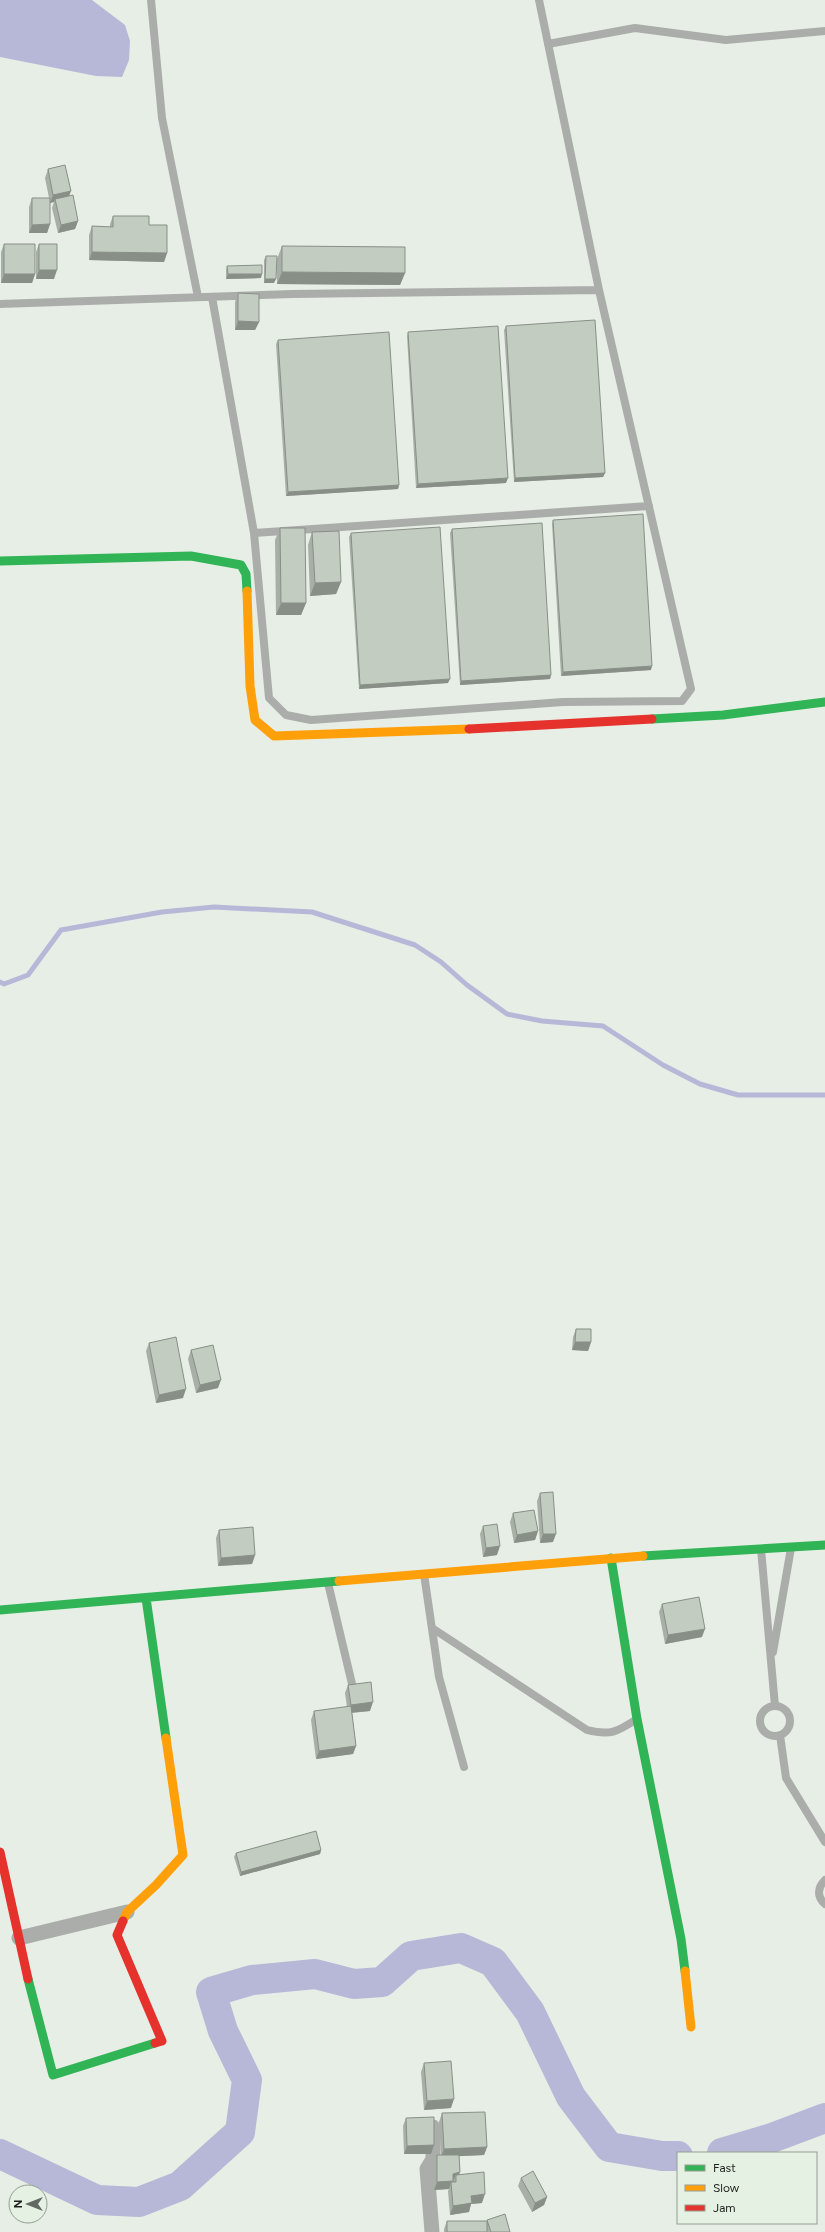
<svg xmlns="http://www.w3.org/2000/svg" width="825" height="2232" viewBox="0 0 825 2232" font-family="Figtree,sans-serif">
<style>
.water{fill:#b7b8d7}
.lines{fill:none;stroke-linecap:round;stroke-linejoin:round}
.stream{stroke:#b7b8d7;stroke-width:5}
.river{stroke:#b7b8d7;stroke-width:30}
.lane{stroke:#abadaa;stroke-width:8}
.street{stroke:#abadaa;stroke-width:15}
.fast{stroke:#30b455;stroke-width:9}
.slow{stroke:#ff9f0a;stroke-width:9}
.jam{stroke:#e5322d;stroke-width:9}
.wall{fill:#a8afa6}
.shaded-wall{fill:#888f87}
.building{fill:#c3ccc1;stroke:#888f87}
</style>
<rect width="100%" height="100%" fill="#e7eee6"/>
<path class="water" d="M0,0H92L125,25L130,41L129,60L122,77L96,76L0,57Z"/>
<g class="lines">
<path class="stream" d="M0,982L4,984L28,975L61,930L162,912L214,907L312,912L415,945L441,962L467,985L507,1014L542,1021L603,1026L663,1065L700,1084L738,1095H825"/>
<path class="river" d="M722,2153L769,2139L825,2118
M0,2154L97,2200L139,2202L180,2186L240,2132L247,2080L223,2031L211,1992L252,1980L315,1974L354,1984L382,1982L411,1956L461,1948L493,1962L530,2012L571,2097L609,2147L662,2156H678"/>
<path class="lane" d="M151,0L162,118L198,297
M548,44L635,28L726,40L825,31
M212,297L254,533L269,698L286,715L311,720L563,702L682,701L691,689L599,290L539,0
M0,304L292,294L599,290
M254,533L649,506
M761,1549L775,1706
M424,1574L439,1677L464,1767
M328,1583L353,1688
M432,1628L587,1730C610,1736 617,1732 637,1719
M773,1652L791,1548
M760 1721a15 15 0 1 1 30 0a15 15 0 1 1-30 0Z
M780,1735L786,1778L825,1842
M825,1880C817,1888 817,1897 825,1904"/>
<path class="street" d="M19,1938L127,1912
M432,2232L427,2169L433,2159V2127"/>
<path class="fast" d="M0,561L191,556L241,565L246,574L247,591
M652,719L723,715L825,702
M643,1556L825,1545
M611,1558L637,1719L681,1939L685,1971
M146,1598L166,1738
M0,1610L339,1581
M28,1979L53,2075L155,2043"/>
<path class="slow" d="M247,591L250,686L255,720L274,736L469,729
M339,1581L643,1556
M123,1921L127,1912L156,1885L183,1855L166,1738
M685,1971L691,2027"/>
<path class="jam" d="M469,729L652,719
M0,1852L28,1979
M123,1921L117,1935L162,2041L155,2043"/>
</g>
<path class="wall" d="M48,169L69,196L78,221L75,229L58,233L52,208L54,202L50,203V224L47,233H29V207L32,198H49L45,178Z
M113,216L149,225L167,253L164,262L89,260V235L92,226L110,227V224Z
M4,244L35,274L32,283H1V252Z
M39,244L54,279H36V252Z
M282,246L405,273L400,285L277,284V259Z
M266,256L274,283H264V260Z
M227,266L261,278L226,279V270Z
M238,293L259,322L255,330H235V302Z
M506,326L605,473L603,477L514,482L504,330Z
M408,332L506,483L416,488L407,336Z
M278,340L399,485L398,489L286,496L276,344Z
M553,520L651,670L561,676L552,524Z
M280,528L306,603L301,615H276L275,540Z
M452,529L551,675L550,679L460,685L450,533Z
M312,532L341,582L336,594L310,596L308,545Z
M351,533L448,683L359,689L349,537Z
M576,1329L591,1342L588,1351L572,1350L573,1337Z
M149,1343L183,1398L156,1403L146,1351Z
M191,1350L218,1388L196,1393L188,1359Z
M540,1493L553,1542L540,1543L537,1501Z
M513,1513L538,1531L535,1540L514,1543L510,1522Z
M483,1526L497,1555L483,1557L480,1534Z
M219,1530L255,1555L252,1564L218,1566L216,1538Z
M662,1604L702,1637L665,1644L659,1612Z
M348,1685L370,1711L352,1713L356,1746L353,1754L316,1759L311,1720L314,1711L347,1707L345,1693Z
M321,1850L320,1854L240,1876L234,1857L236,1853Z
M424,2063L451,2108L424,2110L421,2072Z
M442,2113L487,2147L484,2155L459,2156L460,2172L459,2174L482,2203L471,2204L469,2212L450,2215L448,2191L449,2189L434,2190V2163L437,2155H441L439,2122Z
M406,2118L431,2154H404L403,2126Z
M521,2178L547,2197L544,2205L532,2212L518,2186Z
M487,2220L510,2232H444V2229L447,2221H487Z"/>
<path class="shaded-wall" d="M71,191L68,199H55L54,202L50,203L53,195Z
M78,221L75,229L58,233L61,225Z
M50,224L47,233H29L32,225Z
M92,252L167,253L164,262L89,260Z
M39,270H57L54,279H36Z
M282,272L405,273L400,285L277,284Z
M4,274H35L32,283H1Z
M228,274H262L261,278L226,279Z
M265,279H276L274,283H264Z
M238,321L259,322L255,330H235Z
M605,473L603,477L514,482L515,478Z
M508,478L506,483L416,488L418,484Z
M399,485L398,489L286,496L288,492Z
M341,582L336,594L310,596L315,583Z
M281,603H306L301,615H276Z
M652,666L651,670L561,676L563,672Z
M551,675L550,679L460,685L461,681Z
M450,679L448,683L359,689L360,685Z
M575,1342H591L588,1351L572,1350Z
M221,1380L218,1388L196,1393L200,1385Z
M186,1389L183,1398L156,1403L159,1395Z
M538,1531L535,1540L514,1543L517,1535Z
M543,1534H556L553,1542L540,1543Z
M500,1546L497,1555L483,1557L486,1548Z
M255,1555L252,1564L218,1566L221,1558Z
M705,1629L702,1637L665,1644L668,1635Z
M373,1702L370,1711L347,1713L351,1705Z
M356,1746L353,1754L316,1759L319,1751Z
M321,1850L320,1854L240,1876L241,1872Z
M454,2099L451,2108L424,2110L427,2101Z
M434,2145L431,2154H404L407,2146Z
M487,2147L484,2155L441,2157L444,2149Z
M460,2172L457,2181L456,2175L453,2181L452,2182L451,2185V2182L449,2189L434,2190L437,2182L453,2174Z
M485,2194L482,2203L471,2204L469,2212L450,2215L453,2206L471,2196Z
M547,2197L544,2205L532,2212L535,2203Z"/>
<path class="building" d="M65,165L71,191L53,195L48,169Z
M73,195L78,221L61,225L55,199Z
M32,198H50V224L32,225Z
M113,216H149V225H167V253L92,252V226L113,227Z
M4,244H35V274H4Z
M39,244H57V270H39Z
M282,246L405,247V273L282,272Z
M266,256H277L276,279H265Z
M262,265V274H228L227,266Z
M238,293L259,294V322L238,321Z
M595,320L605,473L515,478L506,326Z
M498,326L508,478L418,484L408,332Z
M389,332L399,485L288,492L278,340Z
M643,514L652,666L563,672L553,520Z
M542,523L551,675L461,681L452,529Z
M440,527L450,679L360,685L351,533Z
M280,528H305L306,603H281Z
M339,531L341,582L315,583L312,532Z
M576,1329H591V1342H575Z
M176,1337L186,1389L159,1395L149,1343Z
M213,1345L221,1380L200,1385L191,1350Z
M553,1492L556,1534H543L540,1493Z
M534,1510L538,1531L517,1535L513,1513Z
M497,1524L500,1546L486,1548L483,1526Z
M253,1527L255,1555L221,1558L219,1530Z
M699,1597L705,1629L668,1635L662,1604Z
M371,1682L373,1702L351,1705L348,1685Z
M351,1706L356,1746L319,1751L314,1711Z
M316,1831L321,1850L241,1872L236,1853Z
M451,2061L454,2099L427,2101L424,2063Z
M485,2112L487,2147L444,2149L442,2113Z
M434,2117V2145L407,2146L406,2118Z
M437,2155H459L460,2172L453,2174V2181L437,2182Z
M533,2171L547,2197L535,2203L521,2178Z
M484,2172L485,2194L471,2196L472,2203L453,2206L451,2182H456V2175Z
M505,2214L510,2232H491L487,2220Z
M447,2221H487V2232H447Z"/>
<rect x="677" y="2152" width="140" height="72" fill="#e5f1e2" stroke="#959d92"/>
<rect x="685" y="2165" width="20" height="6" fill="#30b455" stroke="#959d92"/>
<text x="713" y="2172" font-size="12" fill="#1c201b">Fast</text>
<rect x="685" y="2185" width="20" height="6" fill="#ff9f0a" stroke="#959d92"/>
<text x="713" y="2192" font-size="12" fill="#1c201b">Slow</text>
<rect x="685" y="2205" width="20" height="6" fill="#e5322d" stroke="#959d92"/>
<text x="713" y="2212" font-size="12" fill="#1c201b">Jam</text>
<g transform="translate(28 2204) rotate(270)"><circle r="19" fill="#e5f1e2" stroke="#959d92"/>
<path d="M0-3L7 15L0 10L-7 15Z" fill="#636862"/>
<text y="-6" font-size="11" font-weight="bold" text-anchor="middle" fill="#1c201b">N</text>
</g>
</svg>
